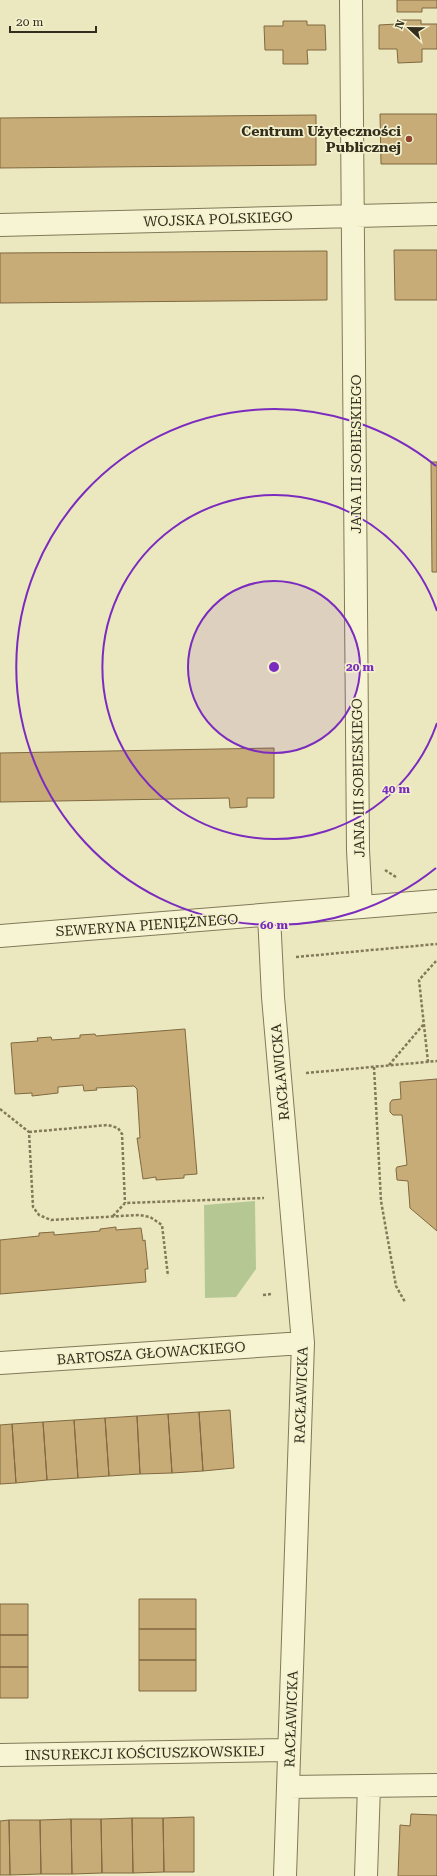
<svg xmlns="http://www.w3.org/2000/svg" width="437" height="1876" viewBox="0 0 437 1876" font-family="'Roboto Serif',serif">
<style>
.green{fill:#b5c894}
.building{fill:#c7ac77;stroke:#806940}
.lines{fill:none;stroke-linecap:round;stroke-linejoin:round}
.minor-casing{stroke:#827959;stroke-width:24}
.tertiary-casing{stroke:#827959;stroke-width:24}
.path{stroke:#827959;stroke-width:2.5;stroke-dasharray:3 2;stroke-linecap:butt}
.minor{stroke:#f6f4d2;stroke-width:22}
.tertiary{stroke:#f6f4d2;stroke-width:22}
.ring{fill:none;stroke:#7b2cbf;stroke-width:2}
.poi-dot{fill:#8e432c;stroke:#f3f1ce;stroke-width:1.5}
.labels{text-anchor:middle;stroke-width:3.5;stroke-linejoin:round;paint-order:stroke}
.poi-label{font-size:14px;font-weight:bold;fill:#332d1c;stroke:#f3f1ce;text-anchor:end}
.street-label{font-size:14px;fill:#332d1c;stroke:#f3f1ce}
.centre{fill:#7b2cbf;stroke:#f3f1ce;stroke-width:2}
.ring-label{font-size:12px;text-anchor:middle;font-weight:bold;fill:#7b2cbf;stroke:#f3f1ce;stroke-width:3.5;stroke-linejoin:round;paint-order:stroke}
</style>
<rect width="100%" height="100%" fill="#ebe8bf"/>
<path class="green" d="M255,1201L256,1269L236,1297L205,1298L204,1205Z"/>
<path class="building" d="M397,0H437V8H422V12H397Z
M397,20H421V24H437V49H422V62L398,63L397,49H379V25L397,24Z
M283,21H307V25H325L326,50H307L308,64H283V50H265L264,26H283Z
M380,114H437V164H381Z
M316,115V165L0,168V118Z
M394,250H437V300H395Z
M327,251V300L0,303V253Z
M431,462H437V572H432Z
M274,748V798H247V807L230,808L229,798L0,802V753Z
M185,1029L197,1174L184,1175V1178L156,1180V1177L143,1179L137,1138H140L137,1089L134,1086L96,1088L97,1090L84,1091L83,1085L58,1087V1093L32,1096V1093L15,1094L11,1043L38,1041L37,1038L51,1037L52,1040L80,1038V1035L95,1034L96,1036Z
M437,1079V1231L410,1208L408,1181L397,1180L396,1169L397,1167L407,1165L402,1115H393L390,1112V1103L392,1100L401,1099L400,1082Z
M116,1227V1230L141,1228L143,1241L145,1240L148,1269H145L146,1282L0,1294V1240L39,1236V1233L54,1232V1235L100,1231V1229Z
M230,1410L234,1468L203,1471L199,1412Z
M199,1412L203,1471L172,1473L168,1414Z
M168,1414L172,1473L140,1474L137,1416Z
M137,1416L140,1474L109,1476L105,1418Z
M105,1418L109,1476L78,1478L74,1420Z
M74,1420L78,1478L47,1480L43,1422Z
M43,1422L47,1480L16,1483L12,1424Z
M12,1424L16,1483L0,1484V1425Z
M139,1599H196V1629H139Z
M0,1604H28V1635H0Z
M139,1629H196V1660H139Z
M0,1635H28V1667H0Z
M139,1660H196V1691H139Z
M0,1667H28V1698H0Z
M411,1814L437,1815V1876H398L400,1825L410,1826Z
M194,1817V1872H164L163,1818Z
M132,1818H163L164,1872L133,1873Z
M132,1818L133,1873H102L101,1819Z
M71,1819H101L102,1873L72,1874Z
M71,1819L72,1874H41L40,1820Z
M9,1820H40L41,1874L10,1875Z
M9,1820L10,1875H0V1821Z"/>
<g class="lines">
<g class="minor-casing">
<path id="minor" d="M351,0L358,850L361,907
M0,225L437,214
M269,915L273,997L303,1343L285,1876
M0,1363L303,1343
M0,1755L289,1750
M289,1787L437,1785
M366,1876L369,1786"/>
</g>
<g class="tertiary-casing">
<path id="tertiary" d="M0,936L437,901"/>
</g>
<path class="path" d="M385,870L396,877
M296,957L437,944
M428,1062L419,980L437,960
M389,1065L423,1025
M374,1067L381,1201L396,1286L405,1302
M306,1073L437,1061
M0,1109L29,1132L33,1207L39,1215L51,1220L139,1215L150,1217L162,1225L168,1276
M29,1132L108,1125L118,1128L122,1134L125,1203
M113,1216L125,1203L264,1198
M263,1295L272,1294"/>
<use href="#minor" class="minor"/>
<use href="#tertiary" class="tertiary"/>
</g>
<circle cx="274" cy="667" r="86" fill="#7b2cbf" fill-opacity=".12"/>
<g class="ring">
<circle cx="274" cy="667" r="86"/>
<path d="M437 723A172 172 0 1 1 437 611"/>
<path d="M436 868A258 258 0 1 1 436 466"/>
</g>
<circle class="poi-dot" cx="409" cy="139" r="4"/>
<g class="labels">
<g class="poi-label">
<text x="401" y="136">Centrum Użyteczności<tspan x="401" dy="16">Publicznej</tspan></text>
</g>
<g class="street-label">
<text transform="translate(218 219) rotate(-2)" y="5">WOJSKA POLSKIEGO</text>
<text transform="translate(356 454) rotate(-90)" y="5">JANA III SOBIESKIEGO</text>
<text transform="translate(358 778) rotate(-91)" y="5">JANA III SOBIESKIEGO</text>
<text transform="translate(147 925) rotate(-4)" y="5">SEWERYNA PIENIĘŻNEGO</text>
<text transform="translate(280 1072) rotate(-95)" y="5">RACŁAWICKA</text>
<text transform="translate(151 1353) rotate(-4)" y="5">BARTOSZA GŁOWACKIEGO</text>
<text transform="translate(301 1395) rotate(-88)" y="5">RACŁAWICKA</text>
<text transform="translate(291 1719) rotate(-88)" y="5">RACŁAWICKA</text>
<text transform="translate(145 1753) rotate(-1)" y="5">INSUREKCJI KOŚCIUSZKOWSKIEJ</text>
</g>
</g>
<circle cx="274" cy="667" r="6" class="centre"/>
<g class="ring-label">
<text x="360" y="671">20 m</text>
<text x="396" y="793">40 m</text>
<text x="274" y="929">60 m</text>
</g>
<g transform="translate(409 28) rotate(292)" stroke="#f3f1ce" stroke-width="3" paint-order="stroke">
<path d="M0-3L7 15L0 10L-7 15Z" fill="#332d1c"/>
<text y="-6" font-size="11" font-weight="bold" text-anchor="middle" fill="#332d1c">N</text>
</g>
<path d="M10 26v6h86v-6" fill="none" stroke="#332d1c" stroke-width="2"/>
<text x="16" y="26" font-size="12" fill="#332d1c" stroke="#f3f1ce" stroke-width="3" paint-order="stroke">20 m</text>
</svg>
